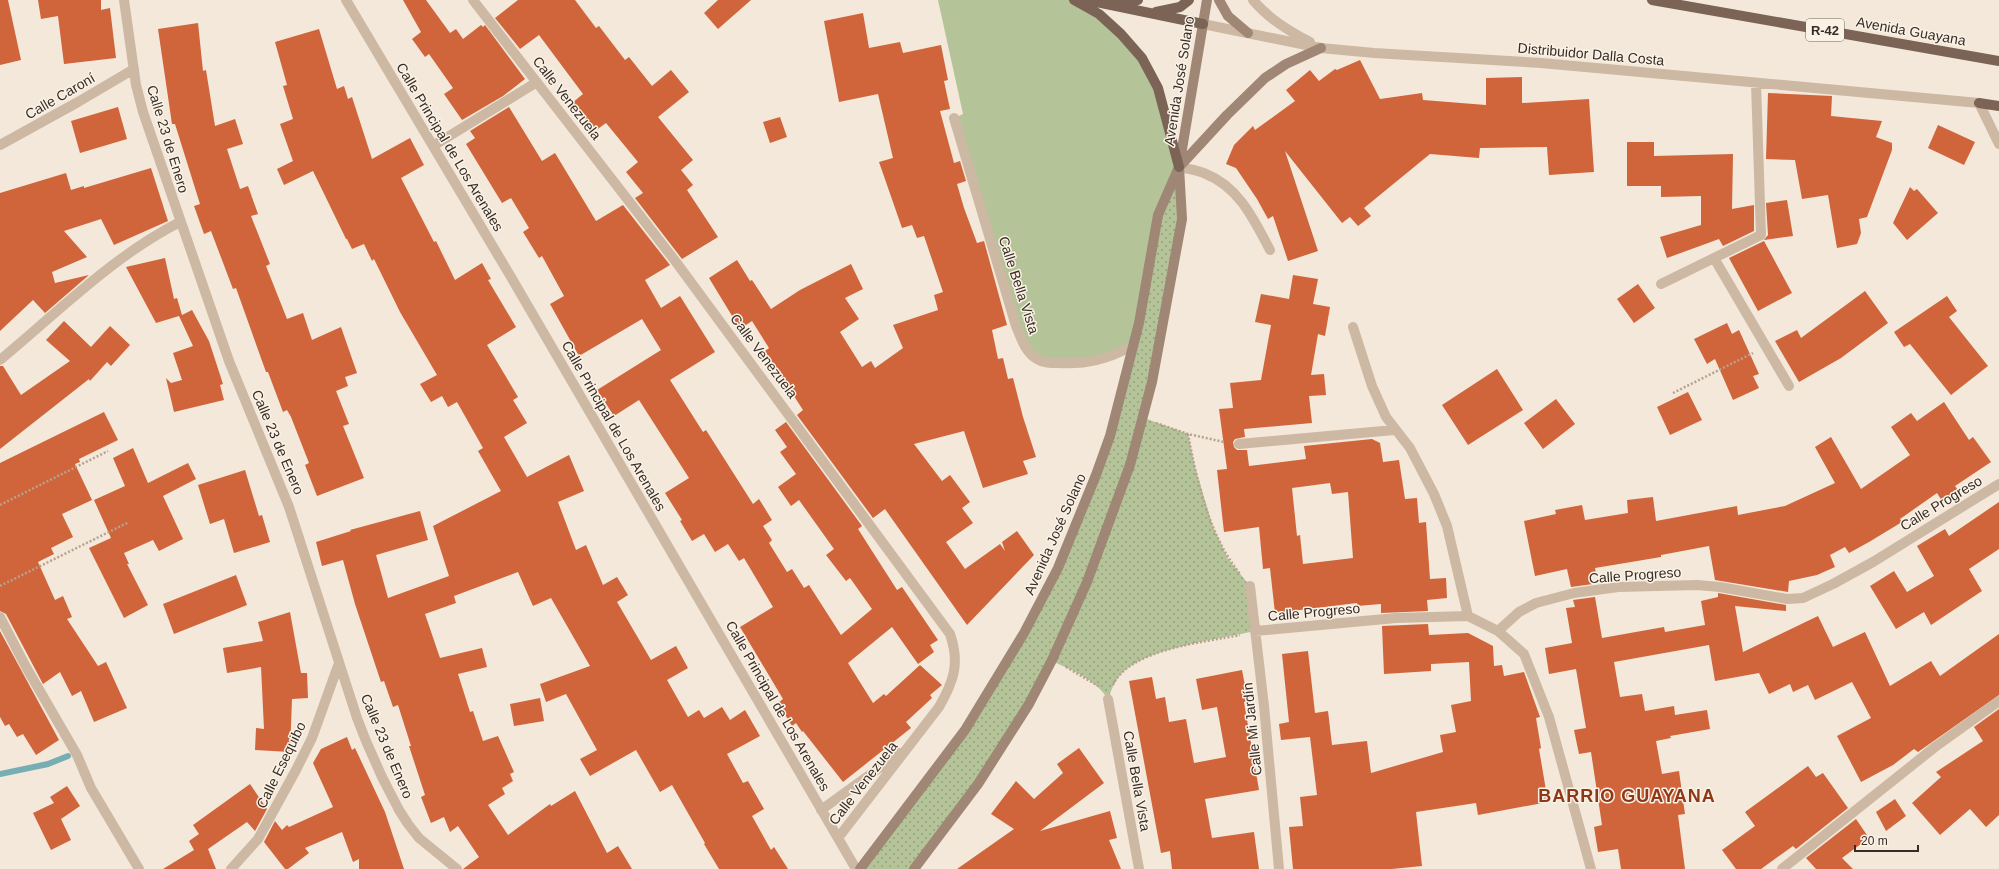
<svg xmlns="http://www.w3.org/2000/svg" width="1999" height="869" viewBox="0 0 1999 869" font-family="Helvetica,sans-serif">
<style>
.grass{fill:url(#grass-dots)}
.park{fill:#b4c498}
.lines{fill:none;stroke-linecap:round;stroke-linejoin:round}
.stream{stroke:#76aeb3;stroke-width:6}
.building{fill:#d0643b;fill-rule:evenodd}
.path{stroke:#b8a28e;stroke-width:2.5;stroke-dasharray:2 2;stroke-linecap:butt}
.street{stroke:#cdb8a4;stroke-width:10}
.secondary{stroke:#a08675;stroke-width:10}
.primary{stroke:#7b6356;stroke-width:10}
.labels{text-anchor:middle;stroke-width:3;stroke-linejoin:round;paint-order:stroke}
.shield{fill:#fbf2e6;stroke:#726760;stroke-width:1}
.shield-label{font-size:13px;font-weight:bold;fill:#372c26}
.street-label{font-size:14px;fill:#372c26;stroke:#fbf2e6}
.district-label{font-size:18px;font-weight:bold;letter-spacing:1px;fill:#8d3819;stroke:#fbf2e6}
</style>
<defs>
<pattern id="grass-dots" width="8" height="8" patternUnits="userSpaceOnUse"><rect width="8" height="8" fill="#b4c498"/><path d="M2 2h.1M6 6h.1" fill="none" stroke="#939f7c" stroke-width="1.8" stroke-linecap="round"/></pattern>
</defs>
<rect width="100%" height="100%" fill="#f3e8d9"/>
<path class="grass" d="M1179,167L1182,219L1144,418L1188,434L1195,467L1213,527L1228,559L1250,586L1255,631C1219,639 1153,647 1125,670C1116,678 1112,688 1108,699C1095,679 1072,670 1052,661L1029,704L914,869H860L965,730L1058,568L1110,436L1158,215Z"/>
<path class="park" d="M938,0H1074L1121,34L1158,88L1179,167L1158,215L1134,345L1066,364L1029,353L954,118L963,114Z"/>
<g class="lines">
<path class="stream" d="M0,774L48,764L68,756"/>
</g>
<path class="building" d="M0,0H8L21,60L0,65Z
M38,0H101V10L110,8L116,58L64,64L58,16L41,19Z
M403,0H426L450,33L456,29L463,39L481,25L483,27L485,25L525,79L503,96L462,120L444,94L453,88L429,54L425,57L412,39L421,32Z
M518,0H575L596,28L599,26L625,60L629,57L652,86L671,70L689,92L658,117L693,160L681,170L693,185L687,190L718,237L682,259L635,198L643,193L626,172L638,162L606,123L595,131L572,103L583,94L539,35L520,49L495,18Z
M718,0H751L718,29L704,13Z
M863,13L869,48L900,42L903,53L941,45L948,80L944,81L950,109L940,111L954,163L960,161L966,181L957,184L964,208L977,243L984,241L1007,325L992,330L998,359L1003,358L1008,379L1013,378L1023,417L1036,457L1023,461L1028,474L983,488L964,431L914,444L942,481L950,475L970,502L962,508L973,523L946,542L965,569L1000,544L1005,551L1002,542L1017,531L1034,555L967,625L885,509L873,518L797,415L803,410L765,351L769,348L752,321L740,329L709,278L737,260L750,281L752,280L771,309L800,290L851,264L863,289L845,298L859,319L840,332L862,367L871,361L875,368L903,348L893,325L938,310L934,295L943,292L924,236L917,238L912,225L902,228L879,162L893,158L878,94L839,102L824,21Z
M198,23L203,71L206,70L215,126L235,119L243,144L227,149L240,189L248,186L258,214L251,216L270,264L266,266L287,319L303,313L312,340L341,327L357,373L345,377L348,386L336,391L349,424L343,426L364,478L317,496L305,465L309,463L291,417L287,410L283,412L268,372H266L236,288L233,289L211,231L204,234L194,206L200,204L175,124H172L158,29Z
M319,29L337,89L344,86L348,99L352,97L372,159L410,138L424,165L401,178L434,242L436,241L455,280L482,263L491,279L488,280L516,327L487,345L518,397L513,400L527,423L504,437L527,477L569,455L584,491L558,502L576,550L586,545L603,585L617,577L628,595L617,602L651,660L676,646L688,668L667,680L688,717L699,710L704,718L722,707L730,720L745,710L760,736L727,754L743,783L748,781L764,809L752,816L771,850L774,847L788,869H719L704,844L705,843L672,785L660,792L636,750L590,776L580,759L597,750L566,694L546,702L540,684L590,666L551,598L533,606L518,572L454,596L456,603L425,614L440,658L482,648L487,667L458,674L470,712L473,711L483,741L498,736L514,772L510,774L513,781L502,788L505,794L488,805L508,835L550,804L551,806L575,791L607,853L618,846L632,869H463L479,857L458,826L450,832L444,817L431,823L421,797L425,795L409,746H411L398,705L393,707L384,681L381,682L355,604L343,560L322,566L316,542L351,531L350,530L420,511L428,540L376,555L388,598L449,576L433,526L501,491L478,451L483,448L457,402L448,407L442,396L431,402L420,384L437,375L400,312L374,259L372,261L364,244L352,249L347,239H346L313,171L284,185L277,169L293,161L280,124L293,119L283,86L287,85L275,42Z
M1360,60L1380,99L1422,93L1423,100L1486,105V78L1522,77V103L1589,99L1594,172L1549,175L1547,147L1480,148L1479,158L1430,154L1364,208L1371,216L1358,226L1350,217L1342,223L1285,151L1318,251L1288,261L1273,216L1268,219L1257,199L1236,168L1226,164L1234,145L1253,126L1255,130L1295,101L1286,90L1310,70L1319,81L1335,69L1337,70Z
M1768,93L1832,96L1831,116L1882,121L1876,137L1892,143V150L1867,217L1859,219L1861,233L1857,244L1837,248L1828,195L1802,199L1795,160L1766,159Z
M118,107L127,139L80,153L71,121Z
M509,107L542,161L555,153L596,221L623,205L670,265L645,280L661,308L680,296L715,352L670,380L703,432L706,430L753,504L759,499L772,520L763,526L772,540L769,543L787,572L792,569L804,588L809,585L841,635L872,609L850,578L846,581L826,555L834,549L799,500L791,506L778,487L796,474L780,452L787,447L775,430L786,422L862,526L858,529L897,590L902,587L938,640L930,645L934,652L918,664L892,627L848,663L873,703L884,694L886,696L920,665L942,685L930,695L932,698L906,722L911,728L843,782L803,731L802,732L796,723L792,726L778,703L783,699L740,627L773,607L744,558L739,561L728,544L715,552L704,534L692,541L680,521L682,520L665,493L689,478L639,400L614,416L597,390L661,350L642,319L579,356L550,304L564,296L542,256L539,258L523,232L529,228L511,198L502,203L466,144L475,138L470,131Z
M780,117L787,137L770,143L763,122Z
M1938,125L1975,142L1964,165L1928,148Z
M1627,142H1654V156L1733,154L1732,209L1754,205V231L1723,246L1719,239L1667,258L1660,237L1701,225V196L1661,197V186H1627Z
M151,168L168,221L114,245L101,219L64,231L87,257L52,272L55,283L89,275L45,313L33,300L0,331V193L66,173L71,190L84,186V188Z
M1910,187L1914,191L1917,189L1938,213L1907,240L1893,223Z
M1787,200L1793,236L1764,240L1768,235L1766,203Z
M1764,241L1792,293L1758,311L1729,258Z
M165,258L174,299L177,298L182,315L192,310L209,341L223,384L220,385L224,400L174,412L166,378L171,383L182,380L173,353L193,346L179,316L156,323L126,267Z
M1293,275L1318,279L1313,304L1330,307L1325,336L1318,334L1311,375L1324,374L1326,395L1309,396L1312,423L1244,429L1245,437L1235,439L1233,442L1234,447L1237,450H1247L1249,466L1306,459L1304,446L1372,439L1380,443L1383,462L1399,460L1405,499L1417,498L1419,523L1426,522L1430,579L1446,578L1447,598L1427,600L1428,611L1381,613V604L1357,606V603L1275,613L1270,568L1263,569L1259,527L1224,532L1217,470L1227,469L1219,409L1233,408L1230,383L1261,380L1271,325L1255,322L1261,294L1289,299ZM1330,483L1332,494L1348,492L1353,558L1303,564L1300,535L1297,536L1292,488Z
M1638,284L1655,308L1634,323L1617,299Z
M1865,291L1888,323L1841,358L1799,382L1775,341L1797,330L1801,338Z
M1947,296L1957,311L1949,317L1988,366L1951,395L1910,344L1904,347L1894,332Z
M64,321L91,347L110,326L130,345L111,366L107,362L90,381L89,379L0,449V366H3L21,395L70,361L46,340Z
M1727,323L1732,334L1739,330L1759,374L1753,376L1759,388L1733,400L1715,359L1707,364L1694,339Z
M1497,369L1523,410L1468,445L1442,405Z
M1688,392L1702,420L1670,435L1657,407Z
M1556,399L1575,424L1543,449L1524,423Z
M1944,402L1969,440L1973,437L1991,462L1955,486L1958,490L1942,501L1937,493L1900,519L1902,522L1869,542L1849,553L1845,547L1830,555L1835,567L1817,575L1789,581L1788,592L1715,580L1709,546L1661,555V557L1595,568L1596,574L1591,575L1593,584L1571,587L1567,569L1535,576L1524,521L1556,514L1555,510L1582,505L1585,520L1628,513L1627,500L1653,497L1656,521L1737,506L1738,515L1785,506L1835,483L1815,447L1831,437L1861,489L1910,455L1891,427L1911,413L1917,421Z
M104,412L118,440L79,459L80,462L75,464L92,500L62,514L73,537L51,548L54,554L38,562L55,600L63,596L72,617L67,619L98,666L106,662L127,708L94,722L81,691L72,696L60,672L43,684L6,614L0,611V463Z
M133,448L148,483L188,463L196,479L163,496L183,539L159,551L153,540L124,553L129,564H127L148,605L124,618L89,548L111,538L94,500L125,486L113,458Z
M245,470L259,516L262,515L270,542L234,553L224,519L210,524L198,485Z
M1999,502V549L1969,569L1982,591L1931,625L1924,612L1896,629L1870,586L1894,571L1907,592L1934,576L1917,546L1945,529L1949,536Z
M236,575L247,605L174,634L163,604Z
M1718,593L1786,605V611L1735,606L1743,652L1818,616L1833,647L1865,632L1890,686L1931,661L1940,676L1999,634V695L1918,752L1914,749L1893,765L1861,782L1837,736L1871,718L1852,682L1815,700L1808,685L1793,692L1790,684L1769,694L1759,673L1715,681L1709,645L1614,662L1620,697L1642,694L1645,711L1674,706L1675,715L1707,710L1710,729L1670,736L1671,738L1656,741L1662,774L1679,771L1685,814L1678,815L1685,869H1621L1618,849L1598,852L1594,827L1602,825L1591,752L1579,754L1574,730L1586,728L1576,669L1549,674L1545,648L1572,643L1566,608L1575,607L1573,600L1595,597L1602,638L1664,627L1665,632L1705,625L1701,601L1718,597Z
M290,612L301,673H307L308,698L292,699L290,752L255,750L256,728L264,729L261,667L227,673L223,648L263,641L258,622Z
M1428,624L1429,635L1468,633L1493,646L1494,666L1502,665L1504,676L1524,672L1540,717L1536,718L1541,748L1539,749L1548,802L1478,815L1476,803L1416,812L1422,866L1392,869H1293L1289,827L1303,826L1300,797L1317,795L1310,737L1281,740L1279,724L1289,722L1282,654L1308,651L1315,713L1328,711L1332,745L1367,741L1371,773L1443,752L1440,735L1456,732L1451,705L1471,701L1469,662L1431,664V671L1384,674L1382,626Z
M0,631L59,740L36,755L23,734L17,737L9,724L5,726L0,717Z
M1242,670L1248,701L1244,702L1259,790L1205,799L1212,838L1254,832L1259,869H1172L1170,851L1161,853L1129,681L1152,677L1156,699L1165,697L1169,722L1186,719L1194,763L1226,757L1217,707L1202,710L1196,679Z
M540,698L544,721L514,726L510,704Z
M1999,709V815L1986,827L1970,809L1940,835L1912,803L1941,777L1936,772L1983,741L1974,727Z
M347,737L352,750L355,748L385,812L404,869H359V859L353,862L342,832L305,848L309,853L288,869H285L264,842L275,821L282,830L287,825L289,827L333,807L313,763L321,749Z
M1079,748L1104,783L1040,831L1110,811L1117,838L1109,840L1121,869H957L1014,829L991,814L1016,781L1034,799L1063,773L1057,764Z
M1808,766L1816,777L1823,773L1848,808L1796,849L1793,846L1761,869H1736L1722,850L1755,826L1745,812Z
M250,784L267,809L255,831L247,822L208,849L216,869H163L194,850L189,841L199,834L193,825Z
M67,786L80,806L61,819L71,840L51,850L33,813L54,803L50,797Z
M1895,799L1906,816L1886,831L1876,812Z
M1856,819L1869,838L1842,858L1853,869H1816L1806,858Z"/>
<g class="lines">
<path class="path" d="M1673,393L1753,353
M1156,423L1188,434L1224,442
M1188,434C1197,482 1209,535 1240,574
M0,505L108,451
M0,586L129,522
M1066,667L1100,687
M1113,685C1129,649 1206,642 1240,635"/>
<path class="street" d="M124,0L136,85L143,112L229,361L289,507L357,718L366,741L382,777L399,810L408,824L419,838L457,869
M346,0L511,277L856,869
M473,0L676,262L950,634C960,663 954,681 939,707L838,838
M1253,0C1269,19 1289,31 1310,42
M1203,24L1321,48L1374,53L1541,63L1979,103L1999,144
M954,118L1016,326C1021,338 1025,352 1037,359C1043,363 1051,363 1058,363C1086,365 1109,359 1134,345
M0,145L78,102L134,69
M433,146L537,82
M1179,167C1187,169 1198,170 1206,174C1239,187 1254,220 1270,250
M1714,258L1789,386
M1661,284L1761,235L1756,83
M1353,327L1372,386L1386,417L1410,448L1434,494L1447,526L1468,616
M0,360C58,312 113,256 180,222
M1239,444L1394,430
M1250,586L1264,706L1279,869
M0,617L26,667L77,755L91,788L139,869
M1255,631L1396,618L1468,616L1498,631L1524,654L1549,717L1591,869
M1498,631L1519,612L1536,603L1574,593L1618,587L1697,585L1720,587L1787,599L1803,598L1833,584L1873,562L1999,484
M1108,699L1139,869
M821,810L900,753
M231,869L258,839L296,770L312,738L339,663
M1782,869L1935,747L1999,701"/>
<path class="secondary" d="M1219,0L1228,16L1248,33
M860,869L965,730L1024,633L1058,568L1096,475L1110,436L1139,323L1158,215L1179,167L1227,115L1265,78L1286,64L1321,48
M914,869L978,784L1029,704L1052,660L1087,582L1130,465L1152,382L1182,219L1179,167L1207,0"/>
<path class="primary" d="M1074,0L1099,14L1121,34L1142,58L1158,88L1179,167
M1087,0L1203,24
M1652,0L1999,61
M1116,3L1138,0
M1156,12L1180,7L1189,0
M1979,103L1999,106"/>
</g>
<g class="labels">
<rect class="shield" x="1806" y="19" width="38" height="22" rx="3"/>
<g class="shield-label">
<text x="1825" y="35">R-42</text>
</g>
<g class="street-label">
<text transform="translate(1911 31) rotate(10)" y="5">Avenida Guayana</text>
<text transform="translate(1591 54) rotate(5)" y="5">Distribuidor Dalla Costa</text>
<text transform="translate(1179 81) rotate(-81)" y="5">Avenida José Solano</text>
<text transform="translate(60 96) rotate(-30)" y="5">Calle Caroní</text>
<text transform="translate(567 98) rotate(52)" y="5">Calle Venezuela</text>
<text transform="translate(168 139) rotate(73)" y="5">Calle 23 de Enero</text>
<text transform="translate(450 147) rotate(59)" y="5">Calle Principal de Los Arenales</text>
<text transform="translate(1019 285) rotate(72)" y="5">Calle Bella Vista</text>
<text transform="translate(764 356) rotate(53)" y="5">Calle Venezuela</text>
<text transform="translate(614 426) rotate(60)" y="5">Calle Principal de Los Arenales</text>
<text transform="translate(278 442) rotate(67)" y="5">Calle 23 de Enero</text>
<text transform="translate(1941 503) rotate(-31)" y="5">Calle Progreso</text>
<text transform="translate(1055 534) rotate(-66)" y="5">Avenida José Solano</text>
<text transform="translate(1635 575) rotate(-4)" y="5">Calle Progreso</text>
<text transform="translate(1314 612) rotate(-5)" y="5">Calle Progreso</text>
<text transform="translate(778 706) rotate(60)" y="5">Calle Principal de Los Arenales</text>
<text transform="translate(1252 729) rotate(-96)" y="5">Calle Mi Jardín</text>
<text transform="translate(387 746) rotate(67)" y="5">Calle 23 de Enero</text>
<text transform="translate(281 765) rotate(-64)" y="5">Calle Esequibo</text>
<text transform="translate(1137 781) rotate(80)" y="5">Calle Bella Vista</text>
<text transform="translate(863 783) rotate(-52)" y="5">Calle Venezuela</text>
</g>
<g class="district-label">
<text x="1627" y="802">BARRIO GUAYANA</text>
</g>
</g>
<path d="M1855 845v6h63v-6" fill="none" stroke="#372c26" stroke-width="2"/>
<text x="1861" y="845" font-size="12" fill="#372c26" stroke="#fbf2e6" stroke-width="3" paint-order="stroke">20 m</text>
</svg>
